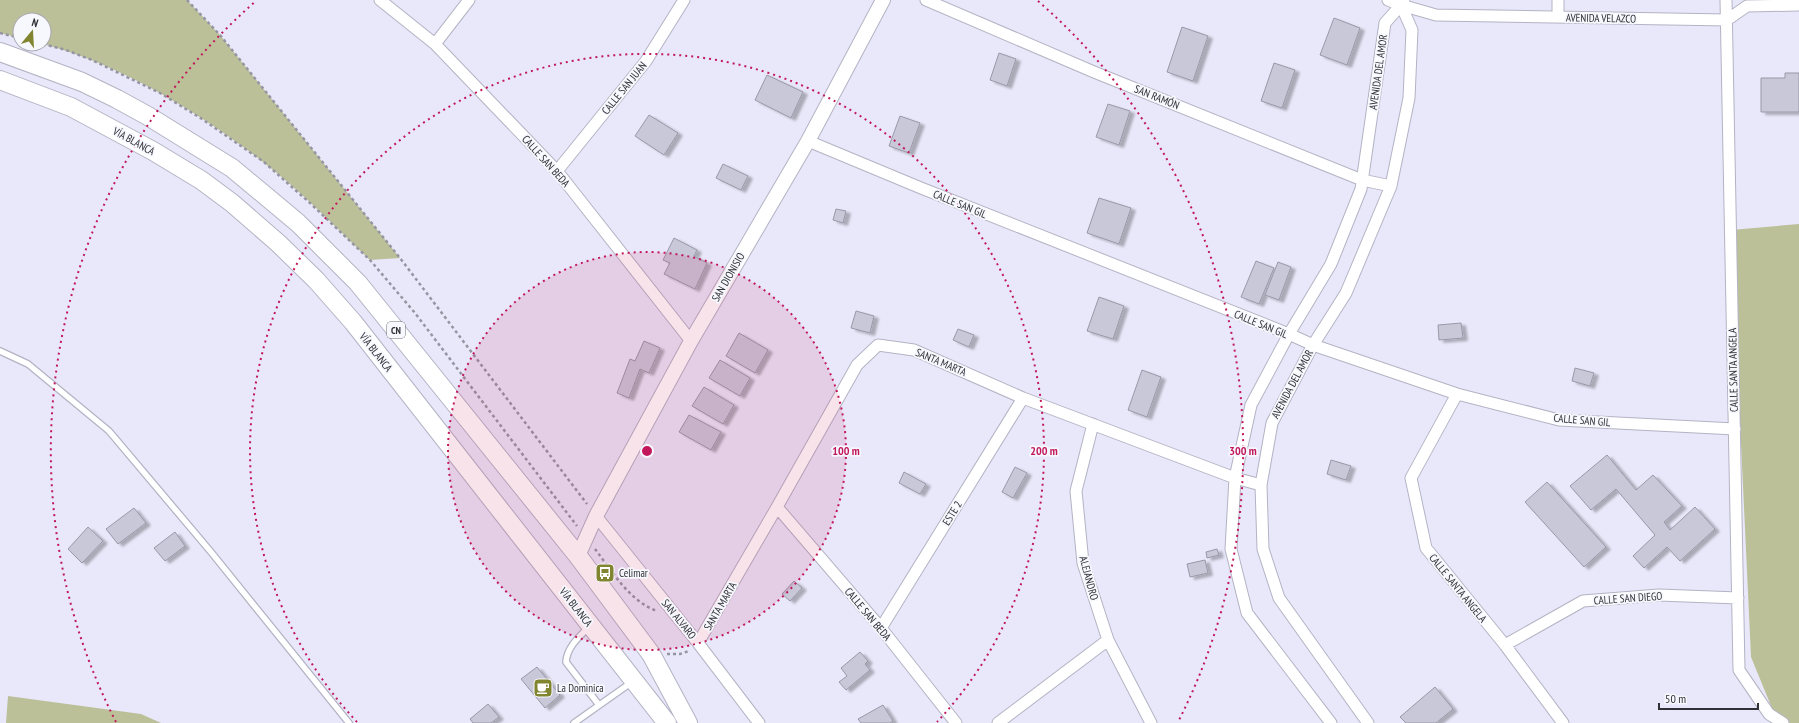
<svg xmlns="http://www.w3.org/2000/svg" width="1799" height="723" viewBox="0 0 1799 723" font-family="'PT Sans Narrow',sans-serif">
<style>
.green{fill:#bcc099}
.building{fill:#c8c8d9;stroke:#9898a8;filter:url(#shadow)}
.lines{fill:none;stroke-linecap:round;stroke-linejoin:round}
.service-casing{stroke:#b3b3c4;stroke-width:8}
.minor-casing{stroke:#b3b3c4;stroke-width:13}
.tertiary-casing{stroke:#b3b3c4;stroke-width:16}
.trunk-casing{stroke:#b3b3c4;stroke-width:20}
.path{stroke:#9595a2;stroke-width:2.5;stroke-dasharray:3 3;stroke-linecap:butt}
.service{stroke:#fff;stroke-width:5.5}
.minor{stroke:#fff;stroke-width:11}
.tertiary{stroke:#fff;stroke-width:14}
.trunk{stroke:#fff;stroke-width:18}
.ring{fill:none;stroke:#c2185b;stroke-width:2;stroke-dasharray:2 4}
.labels{text-anchor:middle;stroke-width:3.5;stroke-linejoin:round;paint-order:stroke}
.shield{fill:#f7f7fe;stroke:#6c6c73;stroke-width:1}
.shield-label{font-size:10px;font-weight:bold;fill:#303037}
.street-label{font-size:11px;fill:#303037;stroke:#f7f7fe}
.poi-label{font-size:11px;fill:#303037;stroke:#f7f7fe;text-anchor:start}
.centre{fill:#c2185b;stroke:#f7f7fe;stroke-width:2}
.ring-label{font-size:12px;text-anchor:middle;font-weight:bold;fill:#c2185b;stroke:#f7f7fe;stroke-width:3.5;stroke-linejoin:round;paint-order:stroke}
</style>
<defs>
<filter id="shadow"><feDropShadow dx="4.5" dy="2.5" stdDeviation="1" flood-color="#0004"/></filter>
</defs>
<rect width="100%" height="100%" fill="#e8e8fa"/>
<path class="green" d="M0,0H187L220,35L400,258L370,260C335,227 301,191 263,162C200,113 120,64 43,44L44,20H20V38L0,33Z
M1799,224V723H1778L1751,657L1731,230Z
M8,696L141,714L161,723H6Z"/>
<path class="building" d="M1334,18L1360,28L1347,65L1320,55Z
M1182,27L1208,36L1193,81L1167,72Z
M999,53L1016,59L1007,86L990,80Z
M1274,63L1295,70L1282,108L1261,101Z
M1785,73H1799V112H1761V78H1785Z
M767,75L803,92L791,118L755,100Z
M1108,104L1130,111L1119,145L1096,137Z
M649,115L678,133L664,155L635,136Z
M900,116L920,123L909,153L889,146Z
M723,164L748,176L741,190L716,178Z
M1099,198L1131,208L1119,244L1087,233Z
M836,209L846,211L843,223L833,220Z
M674,238L697,250L694,256L707,263L695,289L664,274L670,263L663,260Z
M1256,261L1274,268L1259,304L1241,297Z
M1278,262L1291,267L1279,300L1265,295Z
M1099,297L1124,306L1113,339L1087,331Z
M856,311L874,316L870,333L851,328Z
M1461,323L1463,338L1439,340L1438,325Z
M958,329L974,335L969,347L953,340Z
M739,333L768,350L755,373L726,356Z
M644,341L660,348L649,373L640,369L629,398L617,393L630,359L635,361Z
M720,360L750,378L740,396L709,378Z
M1575,368L1594,373L1590,386L1572,381Z
M1142,370L1161,377L1147,417L1128,410Z
M704,387L734,405L723,424L692,406Z
M689,415L721,432L711,450L679,432Z
M1607,455L1636,490L1653,475L1682,506L1664,522L1670,530L1695,507L1715,529L1680,561L1667,547L1644,568L1633,556L1655,535L1616,489L1591,510L1570,486Z
M1331,460L1351,466L1346,480L1327,474Z
M1015,467L1027,473L1013,498L1002,492Z
M904,472L926,484L920,494L899,483Z
M1547,482L1606,547L1584,567L1525,502Z
M134,508L146,523L118,544L106,529Z
M88,527L103,541L82,563L68,549Z
M175,532L185,546L165,561L154,548Z
M1217,549L1219,555L1207,558L1206,552Z
M1205,560L1208,573L1190,577L1187,564Z
M794,581L802,588L790,601L782,594Z
M860,652L868,661L865,664L870,670L846,690L839,682L847,676L841,668Z
M537,667L560,695L545,708L521,679Z
M1435,687L1453,709L1436,723H1406L1400,717Z
M488,704L499,717L491,723H473L470,719Z
M883,705L893,721L890,723H861L858,719Z"/>
<g class="lines">
<g class="service-casing">
<path id="service" d="M0,351L28,364L109,431L211,552L349,723
M589,627C579,637 567,647 566,662L599,705
M574,723L632,682"/>
</g>
<g class="minor-casing">
<path id="minor" d="M380,0L435,44L557,171L691,341
M926,0L1094,72L1362,180L1391,186
M1388,0L1401,5V0
M1558,0V17
M1726,0L1739,670L1769,714L1783,723
M1404,2L1401,5L1436,15L1727,20L1747,6L1799,5
M435,44L469,0
M808,141L921,188L1289,334L1313,345L1457,394L1559,420L1735,429
M557,171L646,61L684,0
M1457,394L1411,478L1426,548L1505,645L1563,723
M1093,424L1076,491L1083,563L1108,640L1151,723
M777,507L881,628L956,723
M596,516L698,643L759,723
M881,628L1023,398
M698,643L777,507L857,365L878,345L914,350L1023,398L1235,478L1261,485
M1505,645L1583,601L1659,595L1738,598
M998,723L1108,640
M1331,723L1247,613L1231,549L1235,478L1251,405L1289,334L1331,264L1361,189L1385,23L1401,5L1412,30L1409,98L1391,186L1346,293L1313,345L1272,423L1261,485L1263,549L1279,598L1368,723"/>
</g>
<g class="tertiary-casing">
<path id="tertiary" d="M578,556L596,516L691,341L808,141L883,0"/>
</g>
<g class="trunk-casing">
<path id="trunk" d="M0,52L82,82L117,99L148,116L232,168L298,223L358,283L578,556L651,654L688,723
M0,80L71,107L153,151L201,180L232,203L278,243L316,280L353,322L667,723"/>
</g>
<path class="path" d="M187,0L220,35L400,258L587,504
M0,33L20,38
M43,44L66,50L92,60L160,93L202,119L264,162L311,204L370,260L415,313L577,526
M595,549C612,571 629,601 657,611
M667,654H680L689,651"/>
<use href="#service" class="service"/>
<use href="#minor" class="minor"/>
<use href="#tertiary" class="tertiary"/>
<use href="#trunk" class="trunk"/>
</g>
<circle cx="647" cy="451" r="199" fill="#c2185b" fill-opacity=".12"/>
<g class="ring">
<circle cx="647" cy="451" r="199"/>
<path d="M357 722A397 397 0 1 1 937 722"/>
<path d="M116 722A596 596 0 0 1 256 1M1038 1A596 596 0 0 1 1178 722"/>
</g>
<defs>
<g id="bus-square" transform="scale(1)"><rect x="-9" y="-9" width="18" height="18" rx="4" fill="#828530" stroke="#f7f7fe"/><path d="M-5-6H5V4H4V6H2V4H-2V6H-4V4H-5ZM-3.5-4V0h7V-4ZM-3.5 1.2v1.5H-2V1.2ZM2 1.2v1.5H3.5V1.2Z" fill="#fff"/></g>
<g id="cafe-square" transform="scale(1)"><rect x="-9" y="-9" width="18" height="18" rx="4" fill="#828530" stroke="#f7f7fe"/><path d="M-5.5-4.5H6V0H3Q3 3.5 0 3.5H-2.5Q-5.5 3.5-5.5 0ZM3-3.2v2h1.7v-2ZM-6 4.5H4V6H-6Z" fill="#fff"/></g>
</defs>
<g fill-rule="evenodd">
<use href="#bus-square" x="605" y="573"/>
<use href="#cafe-square" x="543" y="688"/>
</g>
<g class="labels">
<rect class="shield" x="387" y="322" width="18" height="16" rx="3"/>
<g class="shield-label">
<text x="396" y="334">CN</text>
</g>
<g class="street-label">
<text transform="translate(1601 18) rotate(1)" y="4">AVENIDA VELAZCO</text>
<text transform="translate(1378 72) rotate(-82)" y="4">AVENIDA DEL AMOR</text>
<text transform="translate(624 88) rotate(-51)" y="4">CALLE SAN JUAN</text>
<text transform="translate(1157 97) rotate(22)" y="4">SAN RAMÓN</text>
<text transform="translate(134 141) rotate(29)" y="4">VÍA BLANCA</text>
<text transform="translate(546 161) rotate(48)" y="4">CALLE SAN BEDA</text>
<text transform="translate(960 204) rotate(22)" y="4">CALLE SAN GIL</text>
<text transform="translate(728 277) rotate(-60)" y="4">SAN DIONISIO</text>
<text transform="translate(1261 324) rotate(22)" y="4">CALLE SAN GIL</text>
<text transform="translate(376 352) rotate(52)" y="4">VÍA BLANCA</text>
<text transform="translate(941 362) rotate(23)" y="4">SANTA MARTA</text>
<text transform="translate(1733 370) rotate(-91)" y="4">CALLE SANTA ANGELA</text>
<text transform="translate(1292 384) rotate(-62)" y="4">AVENIDA DEL AMOR</text>
<text transform="translate(1582 420) rotate(5)" y="4">CALLE SAN GIL</text>
<text transform="translate(952 513) rotate(-58)" y="4">ESTE 2</text>
<text transform="translate(1089 578) rotate(75)" y="4">ALEJANDRO</text>
<text transform="translate(1458 588) rotate(51)" y="4">CALLE SANTA ANGELA</text>
<text transform="translate(1628 598) rotate(-4)" y="4">CALLE SAN DIEGO</text>
<text transform="translate(720 606) rotate(-60)" y="4">SANTA MARTA</text>
<text transform="translate(576 607) rotate(52)" y="4">VÍA BLANCA</text>
<text transform="translate(868 614) rotate(50)" y="4">CALLE SAN BEDA</text>
<text transform="translate(679 619) rotate(51)" y="4">SAN ALVARO</text>
</g>
<g class="poi-label">
<text x="619" y="577">Celimar</text>
<text x="557" y="692">La Dominica</text>
</g>
</g>
<circle cx="647" cy="451" r="6" class="centre"/>
<g class="ring-label">
<text x="846" y="455">100 m</text>
<text x="1044" y="455">200 m</text>
<text x="1243" y="455">300 m</text>
</g>
<g transform="translate(32 32) rotate(18)"><circle r="19" fill="#f7f7fe" stroke="#a7a7ae"/>
<path d="M0-3L7 15L0 10L-7 15Z" fill="#828530"/>
<text y="-6" font-size="11" font-weight="bold" text-anchor="middle" fill="#303037">N</text>
</g>
<path d="M1659 703v6h99v-6" fill="none" stroke="#303037" stroke-width="2"/>
<text x="1665" y="703" font-size="12" fill="#303037" stroke="#f7f7fe" stroke-width="3" paint-order="stroke">50 m</text>
</svg>
